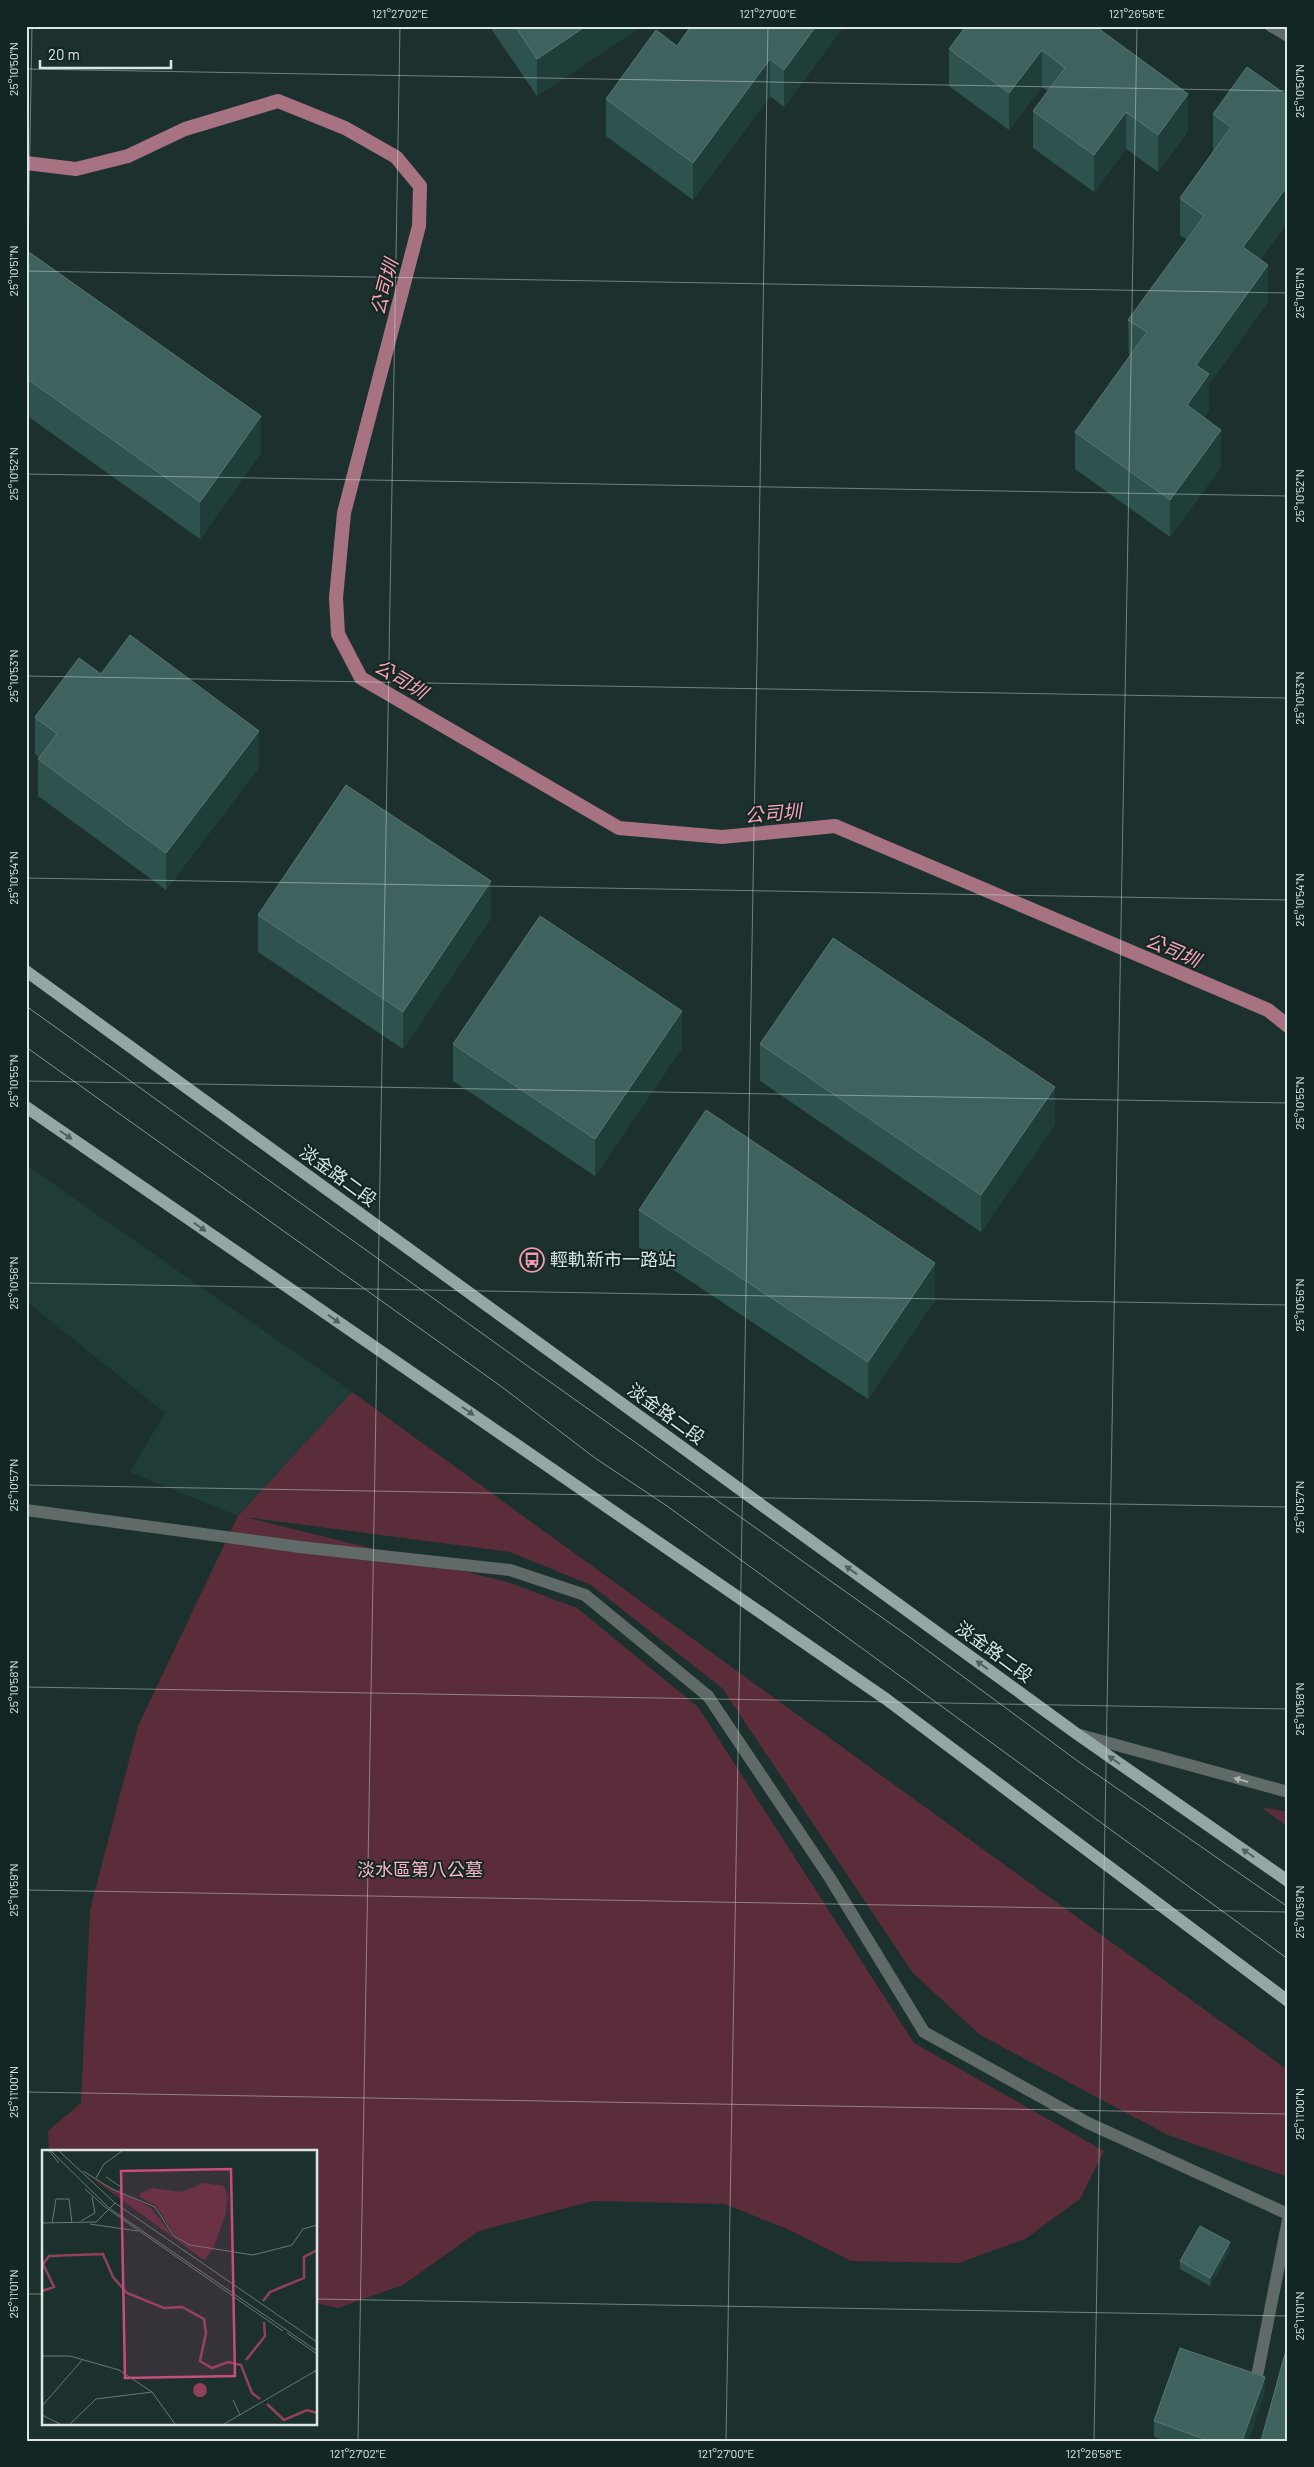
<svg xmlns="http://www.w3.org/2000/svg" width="1314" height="2467" viewBox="0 0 1314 2467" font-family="Barlow,'Noto Sans TC',sans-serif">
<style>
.built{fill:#1f3c38}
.green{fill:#5b2d3a}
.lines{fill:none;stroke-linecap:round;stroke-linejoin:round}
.stream{stroke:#a77282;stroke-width:14}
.minor{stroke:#606a68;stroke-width:12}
.major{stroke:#94a7a4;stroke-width:12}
.tram{stroke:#849391;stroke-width:1}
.wall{fill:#2e524d}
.shaded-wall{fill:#1f3e3a}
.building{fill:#40625e;stroke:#587773}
.oneway{fill:#4c605d}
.oneway2{fill:#a9b4b2}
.ticks{fill:none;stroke:#dae6e4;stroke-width:1;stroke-opacity:0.45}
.labels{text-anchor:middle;stroke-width:4;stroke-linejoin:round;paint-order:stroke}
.street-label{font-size:18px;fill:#dae6e4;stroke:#122623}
.poi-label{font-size:18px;fill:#dae6e4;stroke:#122623;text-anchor:start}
.park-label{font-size:18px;fill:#fbb4c4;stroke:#122623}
.water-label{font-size:19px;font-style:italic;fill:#ffa2b9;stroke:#122623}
.inset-river{fill:none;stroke:#914158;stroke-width:2.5}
.inset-road{fill:none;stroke:#687976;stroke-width:1}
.view{fill:#c84c7d;fill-opacity:0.15;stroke:#c84c7d;stroke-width:2.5}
.inset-edge{fill:none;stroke:#dae6e4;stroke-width:2.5}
.neatline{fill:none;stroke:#dae6e4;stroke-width:2}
.ticks-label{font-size:12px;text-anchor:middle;fill:#dae6e4}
</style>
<rect width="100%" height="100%" fill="#1c302d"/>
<path class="built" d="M26,1165L352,1392L238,1516L130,1472L165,1413L26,1301Z"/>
<path class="green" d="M352,1392L1288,2070V2177L1168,2135L980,2035L913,1973L722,1688L591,1585L510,1552L245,1517L507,1582L577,1608L698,1707L914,2043L1104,2151L1080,2199L1025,2239L959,2263L851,2261L787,2229L725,2204L593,2201L479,2231L403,2285L338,2308L316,2303V2151H49L48,2131L81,2103L90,1910L138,1726L238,1516Z
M1261,1807L1288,1812V1827Z"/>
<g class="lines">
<path class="stream" d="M26,163L76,169L128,156L185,129L278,101L345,128L396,157L420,186L419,226L344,513L336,598L338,634L361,678L619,828L722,837L835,826L1268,1010L1288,1026"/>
<path class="minor" d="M1271,26L1288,36
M26,1510L300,1547L510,1570L585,1595L708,1696L830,1878L924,2032L1088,2123L1288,2214
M1080,1735L1288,1792
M1257,2376L1288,2220"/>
<path class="major" d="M26,971L1077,1734L1288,1881
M26,1107L886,1699L1288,2001"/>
<path class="tram" d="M26,1006L515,1357L908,1636L1079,1762L1288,1907
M26,1047L502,1387L595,1458L667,1506L1288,1959"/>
</g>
<path class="wall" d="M492,26H642L537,96L492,30Z
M691,26H844L784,107L770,96L693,200L606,136V99L677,46Z
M959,26H1095L1188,131L1158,172L1126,149L1094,192L1033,148V111L1048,92L1042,87L1009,130L949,86V49L964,30Z
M1288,96V222L1260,260L1268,302L1209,384V411L1204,418L1221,467L1170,537L1075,469V432L1129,357L1128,320L1187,240L1180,235V198L1213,151V114Z
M26,250L261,453L200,539L26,415Z
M101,674L259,767L166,890L38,796V759L39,757L35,754V717Z
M258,915L491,918L403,1049L258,952Z
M453,1044L682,1048L595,1176L453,1081Z
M760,1044L1055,1124L981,1232L760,1081Z
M639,1210L935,1300L868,1399L639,1247Z
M1230,2250L1210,2286L1180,2269V2261Z
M1265,2392L1248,2441H1166L1154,2437V2421Z"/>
<path class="shaded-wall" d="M586,26H642L537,96V59Z
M816,26H844L784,107V70Z
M1042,50V87L1009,130V93Z
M770,59V96L693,200V163Z
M1188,94V131L1158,172V135Z
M1126,112V149L1094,192V155Z
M1288,185V222L1243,284V247Z
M1268,265V302L1209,384V411L1187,442V405L1196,365Z
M261,416V453L200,539V502Z
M1221,430V467L1170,537V500Z
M259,731V767L166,890V853Z
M491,881V918L403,1049V1012Z
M682,1011V1048L595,1176V1139Z
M1055,1087V1124L981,1232V1195Z
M935,1263V1300L868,1399V1362Z
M1230,2242V2250L1210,2286V2278Z
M1265,2377V2392L1248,2441H1242Z"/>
<path class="building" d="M515,26H586L537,59Z
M691,26H816L784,70L770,59L693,163L606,99L656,30L677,46Z
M966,26H1095L1188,94L1158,135L1126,112L1094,155L1033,111L1065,68L1042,50L1009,93L949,49Z
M1247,67L1288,96V185L1243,247L1268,265L1196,365L1209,374L1187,405L1221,430L1170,500L1075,432L1147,332L1128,320L1204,216L1180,198L1231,127L1213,114Z
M26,250L261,416L200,502L26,378Z
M130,635L259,731L166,853L38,759L57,734L35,717L79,658L101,674Z
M346,785L491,881L403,1012L258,915Z
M540,916L682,1011L595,1139L453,1044Z
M833,938L1055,1087L981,1195L760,1044Z
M706,1110L935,1263L868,1362L639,1210Z
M1200,2226L1230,2242L1210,2278L1180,2261Z
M1288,2343V2441H1261Z
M1180,2348L1265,2377L1242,2441H1210L1154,2421Z"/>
<defs><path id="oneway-solid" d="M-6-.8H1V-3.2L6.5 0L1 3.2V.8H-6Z" transform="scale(1.25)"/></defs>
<g class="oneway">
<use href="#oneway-solid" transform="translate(66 1135) rotate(35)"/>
<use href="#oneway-solid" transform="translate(200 1227) rotate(35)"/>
<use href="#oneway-solid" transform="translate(334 1319) rotate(35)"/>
<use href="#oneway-solid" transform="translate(468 1411) rotate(35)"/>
<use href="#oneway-solid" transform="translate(851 1570) rotate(-144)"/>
<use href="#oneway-solid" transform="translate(982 1665) rotate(-144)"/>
<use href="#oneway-solid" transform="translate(1114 1760) rotate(-145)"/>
<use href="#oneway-solid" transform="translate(1248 1853) rotate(-145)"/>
</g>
<use class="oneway2" href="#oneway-solid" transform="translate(1241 1780) rotate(-164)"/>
<path class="ticks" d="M26,69L1288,91M26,271L1288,293M26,368L32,26M26,474L1288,496M26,676L1288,698M26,878L1288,900M26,1081L1288,1103M26,1283L1288,1305M26,1485L1288,1507M26,1687L1288,1709M26,1890L1288,1912M26,2092L1288,2114M26,2294H44M316,2299L1288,2316M358,2441L400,26M726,2441L768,26M1094,2441L1137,26"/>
<defs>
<g id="bus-ring" transform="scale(1.25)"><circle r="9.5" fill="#122623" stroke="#f29ab0" stroke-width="1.5"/><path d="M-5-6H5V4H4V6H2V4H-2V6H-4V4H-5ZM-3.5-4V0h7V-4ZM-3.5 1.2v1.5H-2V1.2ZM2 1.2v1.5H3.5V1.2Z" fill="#f29ab0"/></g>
</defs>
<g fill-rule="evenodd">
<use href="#bus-ring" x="532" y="1260"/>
</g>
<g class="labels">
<g class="street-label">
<text transform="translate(338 1176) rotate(36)" y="6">淡金路二段</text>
<text transform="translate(666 1414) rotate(36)" y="6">淡金路二段</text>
<text transform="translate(994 1652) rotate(36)" y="6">淡金路二段</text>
</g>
<g class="poi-label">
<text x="550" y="1266">輕軌新市一路站</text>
</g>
<g class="park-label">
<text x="420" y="1876">淡水區第八公墓</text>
</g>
<g class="water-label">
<text transform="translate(384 287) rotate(-75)" y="7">公司圳</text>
<text transform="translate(401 679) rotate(31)" y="7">公司圳</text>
<text transform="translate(773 813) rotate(-5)" y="7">公司圳</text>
<text transform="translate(1173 950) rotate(23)" y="7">公司圳</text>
</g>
</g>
<g transform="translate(42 2150)">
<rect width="275" height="275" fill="#1c302d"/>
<path d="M50,28L108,57L130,85L148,94L132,84L114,56L97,47L99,43L110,38L140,42L161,33L182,36L186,47L183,66L171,99L162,110Z" fill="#5b2d3a"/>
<path d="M151 240a7 7 0 1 1 14 0a7 7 0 1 1-14 0Z" fill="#914158"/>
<path class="inset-river" d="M0,141L12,137L1,114L7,106L61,104L71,127L85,143L122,158L140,157L162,169L164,183L158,211L170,218L186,212L199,215L210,243L218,249M221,151L228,142L262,128V107L275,100M204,210L223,186L222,172M225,254L242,270L265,260L275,263"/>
<path class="inset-road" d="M7,1L17,13M9,1L67,58L275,201M17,1L73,53L275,192M41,21L70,39L113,57L131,85L148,95L211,105L250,95L261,79L275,75M64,27L79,37L78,41M54,28L62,14L80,1M43,39L63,57L241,181M39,71L53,63L50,47M0,73L54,72L73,53M10,73L14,49H27L30,73M48,74L96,81M245,183L275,204M0,206H28L77,220L110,242L133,274M191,250L198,265M0,256L41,209M0,265L18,274M28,274L54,249L110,242M182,274L275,220"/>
<path class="view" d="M189,19L193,226L83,228L79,21Z"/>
<rect width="275" height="275" class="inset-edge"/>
</g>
<rect width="1314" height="2467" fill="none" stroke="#122623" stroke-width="55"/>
<path d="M40 60v8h131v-8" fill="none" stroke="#dae6e4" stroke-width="2.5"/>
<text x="48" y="60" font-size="15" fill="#dae6e4" stroke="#122623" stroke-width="4" paint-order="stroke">20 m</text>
<rect x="28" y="28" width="1258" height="2412" class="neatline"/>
<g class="ticks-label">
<text x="400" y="18">121°27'02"E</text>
<text x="768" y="18">121°27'00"E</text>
<text x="1137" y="18">121°26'58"E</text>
<text transform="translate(14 69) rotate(-90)" y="4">25°10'50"N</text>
<text transform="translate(1300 91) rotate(-90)" y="4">25°10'50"N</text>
<text transform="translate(14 271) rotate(-90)" y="4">25°10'51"N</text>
<text transform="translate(1300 293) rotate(-90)" y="4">25°10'51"N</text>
<text transform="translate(14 474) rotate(-90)" y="4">25°10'52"N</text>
<text transform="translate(1300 496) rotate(-90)" y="4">25°10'52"N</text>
<text transform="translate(14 676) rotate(-90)" y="4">25°10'53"N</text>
<text transform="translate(1300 698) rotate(-90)" y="4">25°10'53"N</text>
<text transform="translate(14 878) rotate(-90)" y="4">25°10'54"N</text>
<text transform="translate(1300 900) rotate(-90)" y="4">25°10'54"N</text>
<text transform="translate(14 1081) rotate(-90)" y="4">25°10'55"N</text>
<text transform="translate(1300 1103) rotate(-90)" y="4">25°10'55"N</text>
<text transform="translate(14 1283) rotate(-90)" y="4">25°10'56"N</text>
<text transform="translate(1300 1305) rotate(-90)" y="4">25°10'56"N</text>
<text transform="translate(14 1485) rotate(-90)" y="4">25°10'57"N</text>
<text transform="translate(1300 1507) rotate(-90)" y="4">25°10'57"N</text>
<text transform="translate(14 1687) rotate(-90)" y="4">25°10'58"N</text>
<text transform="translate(1300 1709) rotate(-90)" y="4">25°10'58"N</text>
<text transform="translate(14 1890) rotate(-90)" y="4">25°10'59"N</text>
<text transform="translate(1300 1912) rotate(-90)" y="4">25°10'59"N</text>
<text transform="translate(14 2092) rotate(-90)" y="4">25°11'00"N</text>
<text transform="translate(1300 2114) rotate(-90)" y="4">25°11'00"N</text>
<text transform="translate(14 2294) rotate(-90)" y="4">25°11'01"N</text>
<text transform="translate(1300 2316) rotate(-90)" y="4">25°11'01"N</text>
<text x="358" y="2458">121°27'02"E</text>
<text x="726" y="2458">121°27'00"E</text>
<text x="1094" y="2458">121°26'58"E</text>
</g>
</svg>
